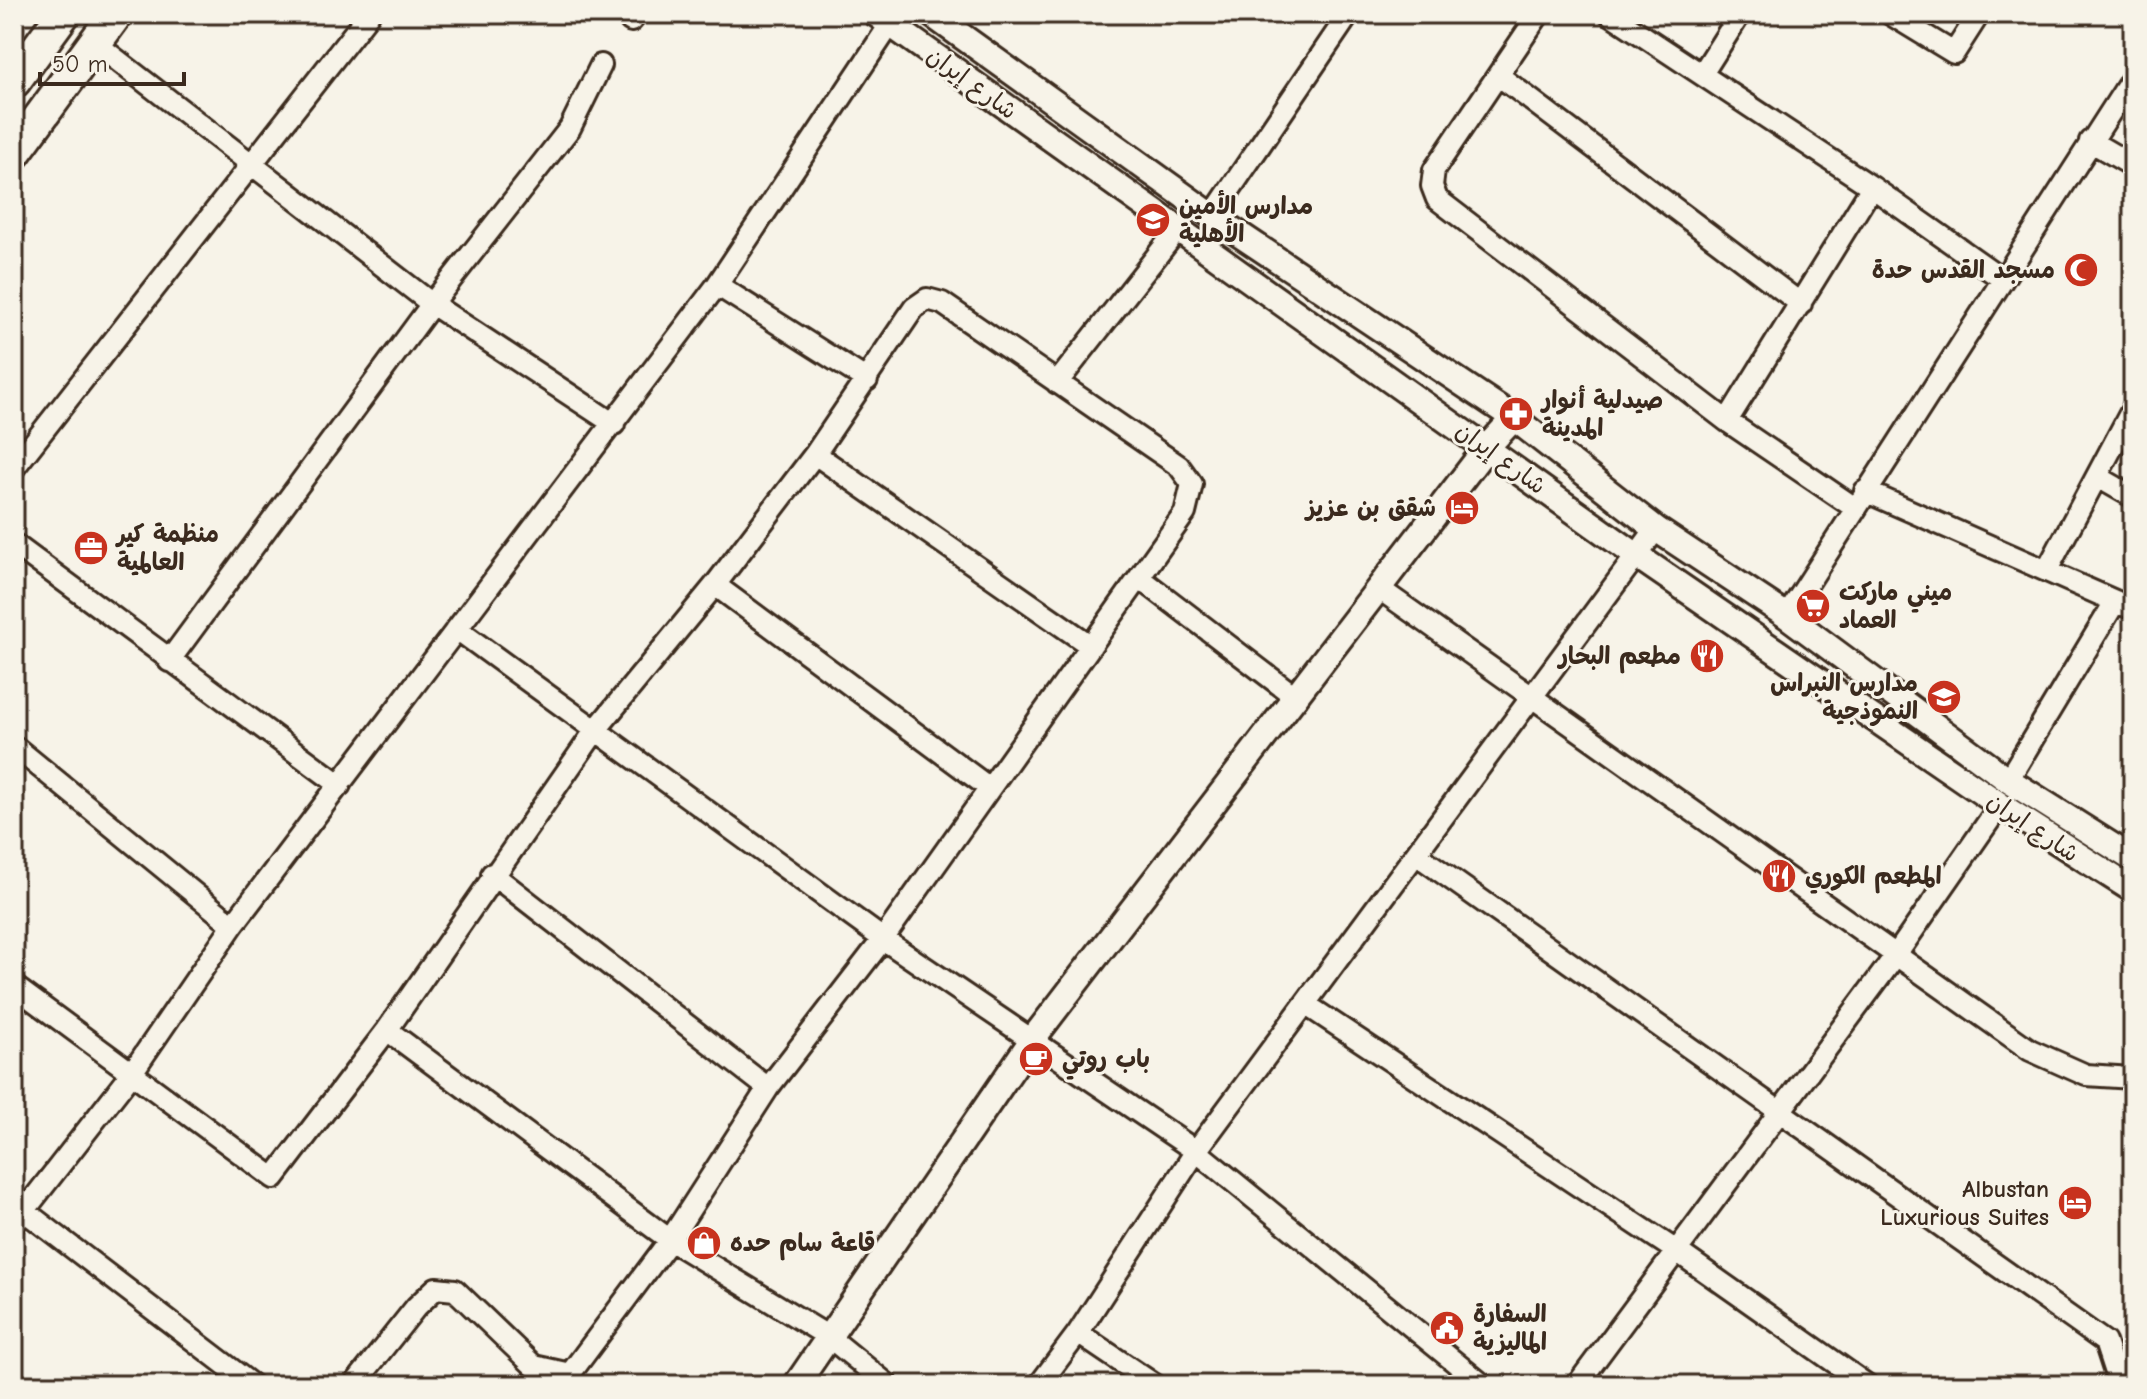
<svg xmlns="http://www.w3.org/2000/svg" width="2147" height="1399" viewBox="0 0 2147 1399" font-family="'Comic Neue','Playpen Sans Arabic',sans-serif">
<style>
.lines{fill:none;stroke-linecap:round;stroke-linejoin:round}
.minor-casing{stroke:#3b2a1e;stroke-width:26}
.tertiary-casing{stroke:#3b2a1e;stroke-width:30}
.primary-casing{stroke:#3b2a1e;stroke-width:38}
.minor{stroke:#f7f3e8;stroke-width:20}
.tertiary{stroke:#f7f3e8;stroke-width:24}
.primary{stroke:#f7f3e8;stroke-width:32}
.labels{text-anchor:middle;stroke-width:6;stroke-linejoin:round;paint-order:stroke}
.street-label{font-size:24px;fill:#3b2a1e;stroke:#f7f3e8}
.poi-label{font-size:24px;font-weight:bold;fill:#3b2a1e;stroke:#f7f3e8;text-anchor:start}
</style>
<rect width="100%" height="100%" fill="#f7f3e8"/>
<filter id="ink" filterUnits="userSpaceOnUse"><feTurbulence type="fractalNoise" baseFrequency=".0125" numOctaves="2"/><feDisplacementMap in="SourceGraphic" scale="16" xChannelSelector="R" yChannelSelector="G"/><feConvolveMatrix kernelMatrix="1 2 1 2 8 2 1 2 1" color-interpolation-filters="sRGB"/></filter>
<g filter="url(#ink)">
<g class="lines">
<g class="minor-casing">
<path id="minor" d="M1539,14L1434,170L1432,186L1437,199L1727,421L1855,508
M1610,14L1872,187L2001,278
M1890,14L1954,53L1979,14
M631,21L637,14
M95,43L432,304L614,424
M1702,74L1740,14
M1498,75L1801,304
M2090,141L2133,166
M1212,216L1349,14
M717,285L867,380
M1057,383L1178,229
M1727,421L1872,187
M815,454L1091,646
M14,468L369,14
M2098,477L2133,497
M1865,491L2133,609
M14,544L340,785
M2047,570L2133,408
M1140,578L1297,698
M715,585L988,787
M1381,590L2030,1050L2086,1075L2133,1078
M1787,616L2133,77
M458,630L883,939L1196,1151L1483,1385
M169,661L432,304L570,128L601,65
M14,746L233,925
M2008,780L2115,602
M1416,854L2105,1342L2119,1385
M492,874L768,1088
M14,986L274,1178L387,1030L595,731L715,585L815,454L914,308L927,299L942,303L1179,466L1192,484L1185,513L883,939L768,1088L670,1240L570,1374L534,1366L455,1290L436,1288L416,1307L354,1385
M1305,1004L1678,1252L1867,1385
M387,1030L670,1240L829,1337L888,1385
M14,1203L252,1385
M14,1224L131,1074L233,925L717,285L897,14
M1078,1333L1155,1385
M1039,1385L1078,1333L1196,1151L1656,529
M1577,1385L1896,955L2000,805"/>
</g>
<g class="tertiary-casing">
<path id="tertiary" d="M876,14L1637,556L2000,805L2133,890
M931,14L1212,216L1514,418L1656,529L1787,616L2008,780L2133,859
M796,1385L1032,1040L1487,447L1514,418"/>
</g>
<g class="primary-casing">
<path id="primary" d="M14,81L63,14
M14,153L116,14"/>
</g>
<use href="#minor" class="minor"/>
<use href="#tertiary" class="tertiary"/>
<use href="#primary" class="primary"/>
</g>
</g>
<defs>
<g id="school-disc" transform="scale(1.8)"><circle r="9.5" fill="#c8321e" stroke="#f7f3e8"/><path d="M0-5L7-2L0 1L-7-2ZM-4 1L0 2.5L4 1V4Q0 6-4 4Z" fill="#fff"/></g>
<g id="mosque-disc" transform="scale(1.8)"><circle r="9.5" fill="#c8321e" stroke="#f7f3e8"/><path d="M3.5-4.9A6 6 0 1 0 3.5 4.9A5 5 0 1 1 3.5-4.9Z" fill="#fff"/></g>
<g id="pharmacy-disc" transform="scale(1.8)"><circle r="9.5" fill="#c8321e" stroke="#f7f3e8"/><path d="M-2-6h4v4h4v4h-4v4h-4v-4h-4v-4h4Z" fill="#fff"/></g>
<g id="hotel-disc" transform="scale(1.8)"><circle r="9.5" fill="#c8321e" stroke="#f7f3e8"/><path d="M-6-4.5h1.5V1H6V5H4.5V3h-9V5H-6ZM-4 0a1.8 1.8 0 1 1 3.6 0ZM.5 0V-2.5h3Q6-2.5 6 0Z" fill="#fff"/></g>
<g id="office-disc" transform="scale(1.8)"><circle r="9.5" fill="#c8321e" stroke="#f7f3e8"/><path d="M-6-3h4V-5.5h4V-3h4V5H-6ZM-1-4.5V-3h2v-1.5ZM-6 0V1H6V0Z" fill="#fff"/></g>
<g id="supermarket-disc" transform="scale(1.8)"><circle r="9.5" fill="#c8321e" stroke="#f7f3e8"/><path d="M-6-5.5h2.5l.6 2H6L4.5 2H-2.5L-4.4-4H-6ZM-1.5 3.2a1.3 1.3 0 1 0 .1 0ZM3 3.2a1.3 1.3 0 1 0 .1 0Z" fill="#fff"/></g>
<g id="restaurant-disc" transform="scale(1.8)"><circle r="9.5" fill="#c8321e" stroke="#f7f3e8"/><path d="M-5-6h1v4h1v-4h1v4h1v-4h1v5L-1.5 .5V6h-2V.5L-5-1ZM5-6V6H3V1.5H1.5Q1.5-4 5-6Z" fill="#fff"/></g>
<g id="cafe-disc" transform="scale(1.8)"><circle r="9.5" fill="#c8321e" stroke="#f7f3e8"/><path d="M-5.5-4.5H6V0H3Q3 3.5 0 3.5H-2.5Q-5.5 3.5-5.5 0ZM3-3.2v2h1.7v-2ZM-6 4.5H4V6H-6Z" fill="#fff"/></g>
<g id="shop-disc" transform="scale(1.8)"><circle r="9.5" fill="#c8321e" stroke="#f7f3e8"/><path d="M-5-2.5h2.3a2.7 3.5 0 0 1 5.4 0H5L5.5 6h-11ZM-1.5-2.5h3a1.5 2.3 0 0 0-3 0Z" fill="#fff"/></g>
<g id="civic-disc" transform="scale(1.8)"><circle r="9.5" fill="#c8321e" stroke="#f7f3e8"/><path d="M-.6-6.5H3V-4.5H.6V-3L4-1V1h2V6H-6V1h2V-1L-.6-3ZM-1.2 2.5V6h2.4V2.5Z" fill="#fff"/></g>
</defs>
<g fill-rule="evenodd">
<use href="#school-disc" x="1153" y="220"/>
<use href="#mosque-disc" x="2081" y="270"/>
<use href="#pharmacy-disc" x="1516" y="414"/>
<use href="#hotel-disc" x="1462" y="508"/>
<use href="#office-disc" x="91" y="548"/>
<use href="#supermarket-disc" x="1813" y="606"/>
<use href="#restaurant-disc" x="1707" y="656"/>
<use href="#school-disc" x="1944" y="697"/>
<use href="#restaurant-disc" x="1779" y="876"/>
<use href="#cafe-disc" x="1036" y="1059"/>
<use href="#hotel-disc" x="2075" y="1203"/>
<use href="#shop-disc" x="704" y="1243"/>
<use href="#civic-disc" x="1447" y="1328"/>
</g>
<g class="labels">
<g class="street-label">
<text transform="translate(972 83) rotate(36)" y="8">شارع إيران</text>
<text transform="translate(1501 458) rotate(36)" y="8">شارع إيران</text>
<text transform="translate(2033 827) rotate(34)" y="8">شارع إيران</text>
</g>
<g class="poi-label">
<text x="1179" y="214">مدارس الأمين<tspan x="1179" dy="28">الأهلية</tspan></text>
<text x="2055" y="278" text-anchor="end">مسجد القدس حدة</text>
<text x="1542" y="408">صيدلية أنوار<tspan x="1542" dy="28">المدينة</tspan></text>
<text x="1436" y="516" text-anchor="end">شقق بن عزيز</text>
<text x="117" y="542">منظمة كير<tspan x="117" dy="28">العالمية</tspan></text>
<text x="1839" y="600">ميني ماركت<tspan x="1839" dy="28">العماد</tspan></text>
<text x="1681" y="664" text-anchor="end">مطعم البحار</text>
<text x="1918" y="691" text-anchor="end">مدارس النبراس<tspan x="1918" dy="28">النموذجية</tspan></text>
<text x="1805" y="884">المطعم الكوري</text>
<text x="1062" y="1067">باب روتي</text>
<text x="2049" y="1197" text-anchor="end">Albustan<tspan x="2049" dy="28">Luxurious Suites</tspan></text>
<text x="730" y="1251">قاعة سام حده</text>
<text x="1473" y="1322">السفارة<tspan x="1473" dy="28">الماليزية</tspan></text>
</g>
</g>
<rect width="2147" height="1399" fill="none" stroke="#f7f3e8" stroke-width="48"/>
<rect x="24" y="24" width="2099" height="1351" fill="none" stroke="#3b2a1e" stroke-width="3" filter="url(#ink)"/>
<path d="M40 72v12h144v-12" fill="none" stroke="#3b2a1e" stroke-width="4"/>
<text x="52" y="72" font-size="24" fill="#3b2a1e" stroke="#f7f3e8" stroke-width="6" paint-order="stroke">50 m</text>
</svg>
